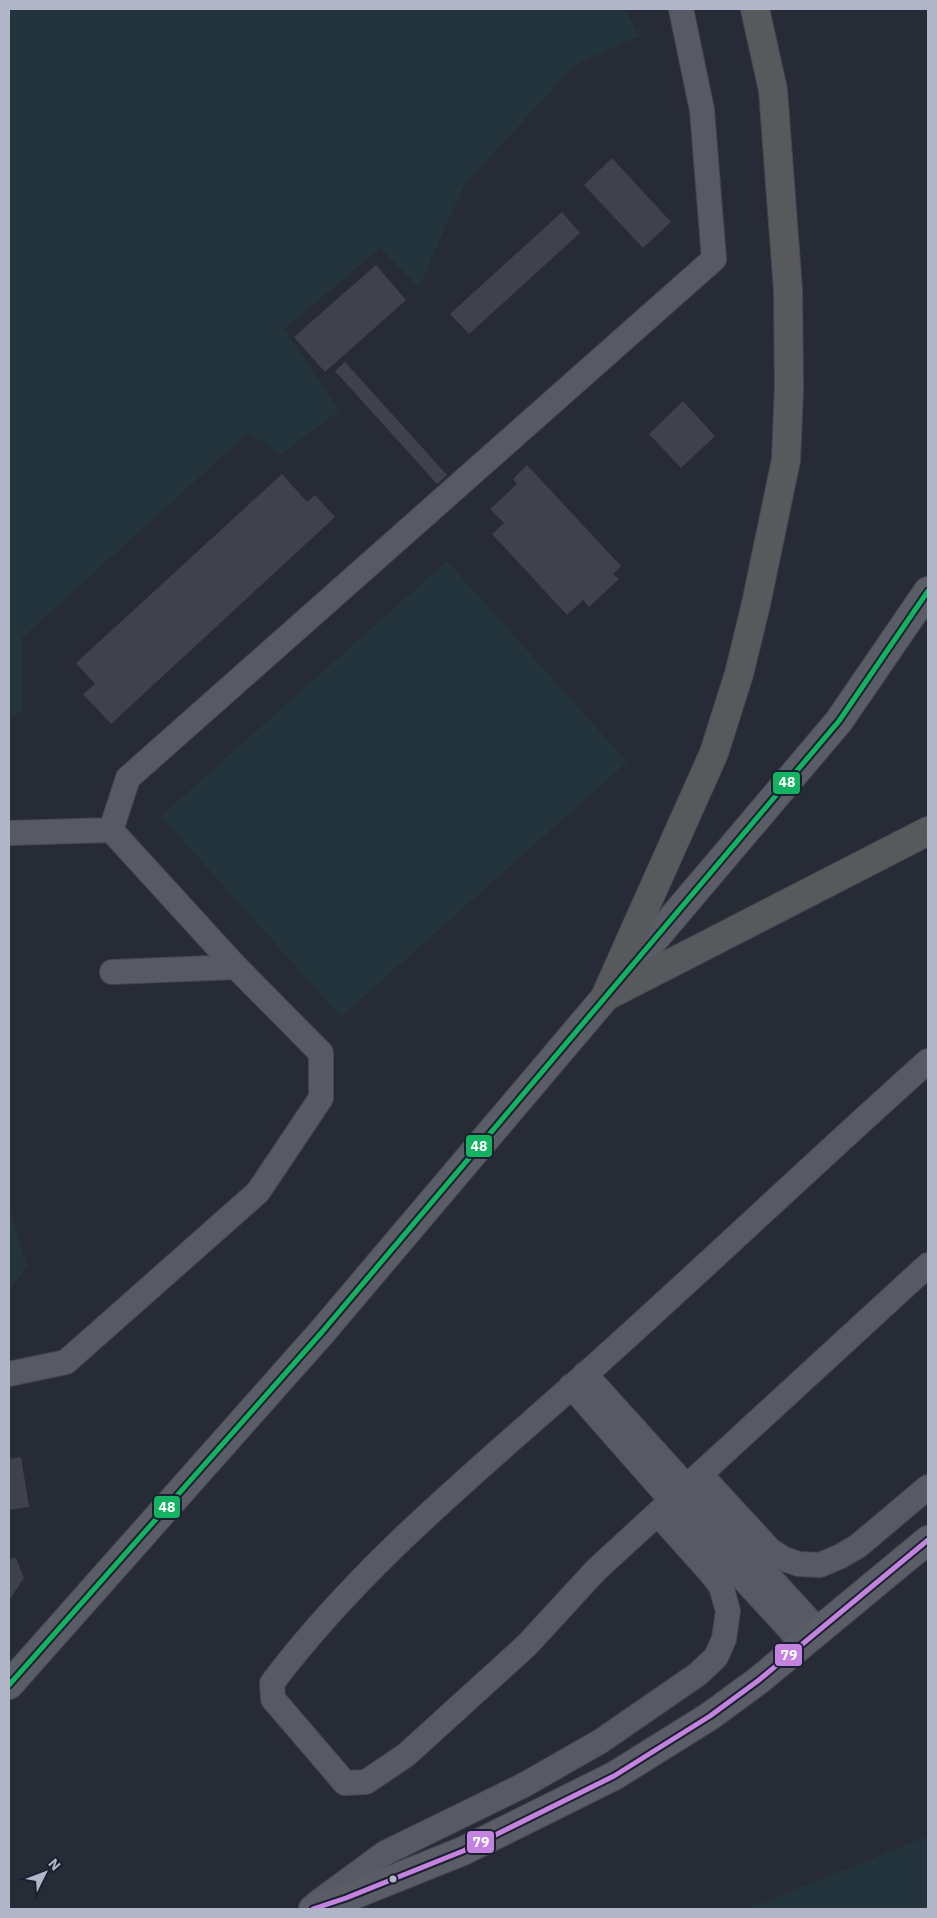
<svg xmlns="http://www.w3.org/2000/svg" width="937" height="1918" viewBox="0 0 937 1918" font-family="'IBM Plex Sans',sans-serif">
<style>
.green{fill:#24343c}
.building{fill:#3f424c}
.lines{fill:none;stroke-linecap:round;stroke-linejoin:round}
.minor-casing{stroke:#44474f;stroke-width:26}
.major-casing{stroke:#454853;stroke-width:30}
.highway-casing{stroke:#444751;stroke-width:30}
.minor{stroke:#575a64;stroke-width:24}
.major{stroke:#5a5c66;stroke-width:28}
.highway{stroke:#58595d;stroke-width:28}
.bus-1-casing{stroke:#1b2031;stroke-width:9}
.bus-2-casing{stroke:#1b2031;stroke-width:9}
.bus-1{stroke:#c483df;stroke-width:5}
.bus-2{stroke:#13b361;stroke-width:5}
.bus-dot{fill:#b1b5c8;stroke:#1b2031;stroke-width:2}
.line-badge{stroke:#1b2031;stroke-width:2}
.badge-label{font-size:14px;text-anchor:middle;font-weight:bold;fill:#fff}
</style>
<rect width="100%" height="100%" fill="#272b36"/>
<path class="green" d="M9,9H625L639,36L575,65L464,185L419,287L380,248L284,329L339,411L281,454L248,433L22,638L23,709L9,720Z
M447,561L627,762L341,1017L161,816Z
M9,1208L28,1266L9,1290Z
M928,1836V1909H747L916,1841Z"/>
<path class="building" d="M612,158L671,222L643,248L584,185Z
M562,212L580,233L469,334L450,314Z
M376,265L406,300L325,372L294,337Z
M345,362L447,475L437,484L335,371Z
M683,401L715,436L681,468L649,434Z
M527,465L621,566L613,574L619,579L589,607L583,600L567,615L492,534L504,523L490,509L517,484L513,479Z
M282,474L307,502L315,495L335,517L111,724L83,694L95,684L76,663Z
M21,1457L29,1507L9,1510V1459Z
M16,1558L24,1578L9,1600V1559Z"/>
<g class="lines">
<g class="minor-casing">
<path id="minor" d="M111,830L128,778L714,259L702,110L681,9
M9,833L111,830L236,967L321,1053V1098L258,1192L66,1362L9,1374
M112,972L236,967
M928,1061C813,1164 701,1271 586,1374C476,1472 361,1565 272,1683L273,1699L345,1783L366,1782L406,1755L527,1645L596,1570L928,1265
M585,1374L687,1487L819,1631
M571,1386L672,1501L803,1644
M701,1475L770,1550L784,1559L799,1564L820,1565L841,1556L858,1546L928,1487
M317,1903L385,1853L524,1785L601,1741L698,1674L716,1657L724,1639L728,1611L721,1586L710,1572L658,1514"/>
</g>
<g class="major-casing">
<path id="major" d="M9,1685L322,1332L839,721L928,591
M313,1909L346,1898L463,1851L614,1776L710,1716L759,1680L928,1540"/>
</g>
<g class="highway-casing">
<path id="highway" d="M605,997L714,753L739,674L756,604L786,460L789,388L788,290L773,90L755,9
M605,997L928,831"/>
</g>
<use href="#minor" class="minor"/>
<use href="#major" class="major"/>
<use href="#highway" class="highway"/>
<g class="bus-1-casing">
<path id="bus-1" d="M313,1909L346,1898L463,1851L614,1776L710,1716L759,1680L928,1540"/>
</g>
<g class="bus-2-casing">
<path id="bus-2" d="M9,1685L322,1332L839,721L928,591"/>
</g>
<use href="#bus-1" class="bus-1"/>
<use href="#bus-2" class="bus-2"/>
</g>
<circle class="bus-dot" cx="393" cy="1879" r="4.5"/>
<g class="line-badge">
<rect x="772" y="771" width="29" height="24" rx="5" fill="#13b361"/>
<rect x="465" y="1134" width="28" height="24" rx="5" fill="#13b361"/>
<rect x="153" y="1495" width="28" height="24" rx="5" fill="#13b361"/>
<rect x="774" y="1643" width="29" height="24" rx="5" fill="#c483df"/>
<rect x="466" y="1830" width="29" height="24" rx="5" fill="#c483df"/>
</g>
<g class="badge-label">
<text x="787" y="787">48</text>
<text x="479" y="1151">48</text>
<text x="167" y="1512">48</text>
<text x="789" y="1660">79</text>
<text x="481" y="1847">79</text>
</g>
<rect width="937" height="1918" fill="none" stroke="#b1b5c8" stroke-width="20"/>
<g transform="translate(45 1873) rotate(48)" stroke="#1b2031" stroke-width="4" paint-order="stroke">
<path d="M0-4L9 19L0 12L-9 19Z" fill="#b1b5c8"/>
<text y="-8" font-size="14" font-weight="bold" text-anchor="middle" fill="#b1b5c8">N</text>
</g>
</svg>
